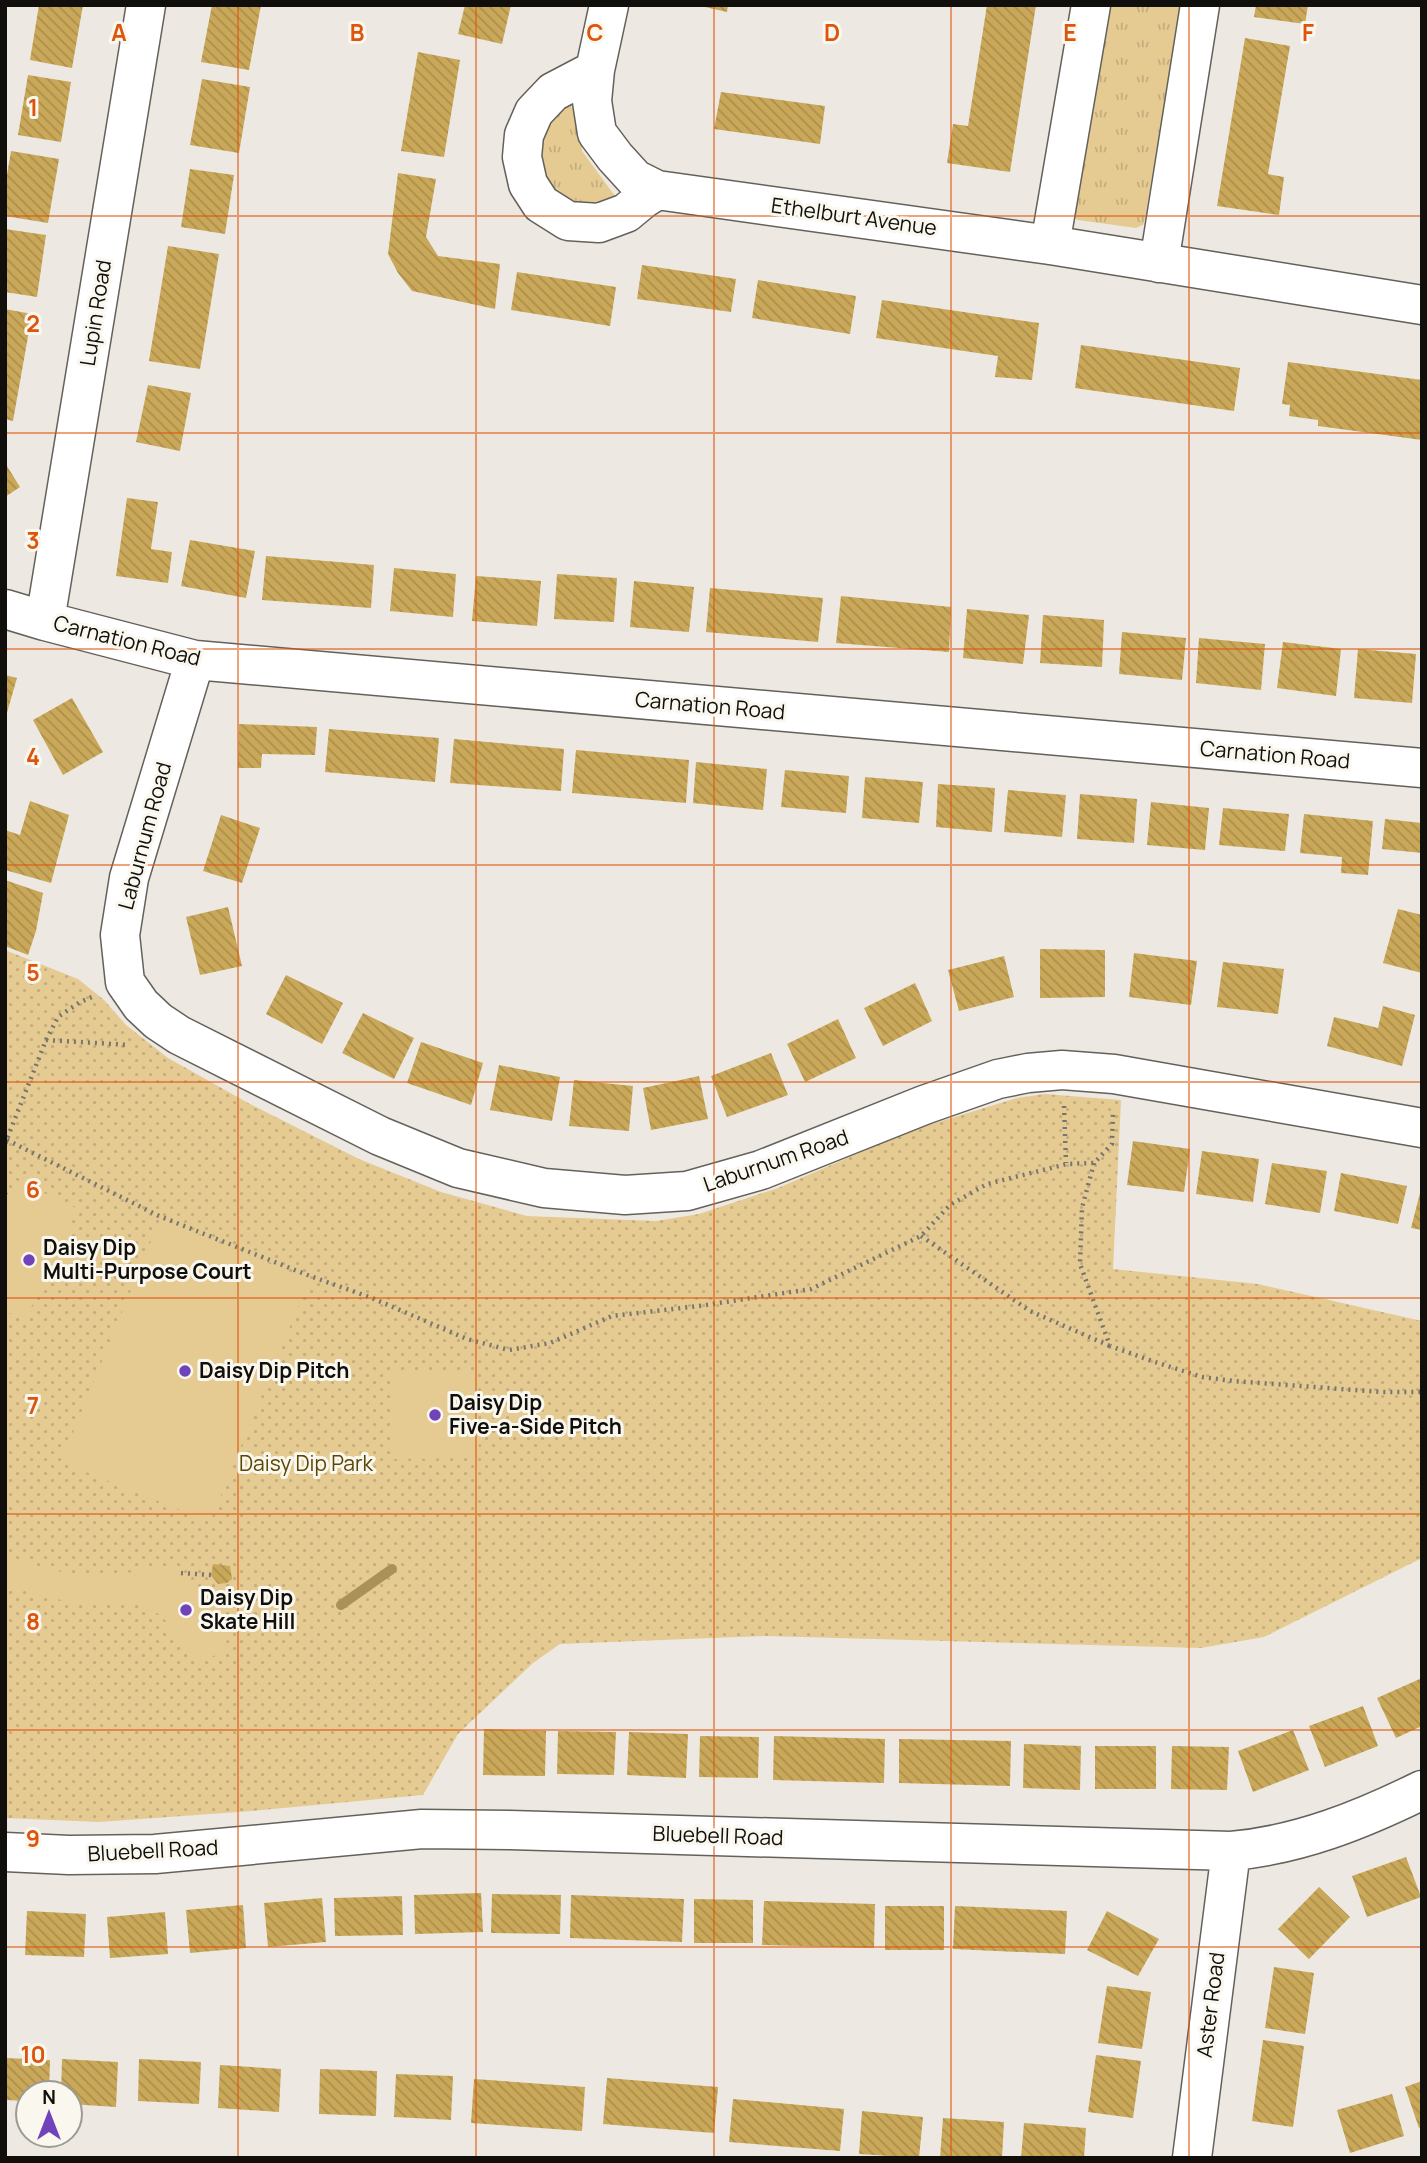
<svg xmlns="http://www.w3.org/2000/svg" width="1427" height="2163" viewBox="0 0 1427 2163" font-family="Manrope,sans-serif">
<style>
.grass{fill:url(#grass-tufts)}
.park{fill:url(#park-dots)}
.pitch{fill:#e5cb92}
.lines{fill:none;stroke-linecap:round;stroke-linejoin:round}
.stream{stroke:#aa9158;stroke-width:10}
.building{fill:url(#building-back-hatch)}
.minor-casing{stroke:#64615b;stroke-width:41}
.path{stroke:#777570;stroke-width:4.5;stroke-dasharray:2 5;stroke-linecap:butt}
.minor{stroke:#fff;stroke-width:38}
.grid{fill:none;stroke:#dd550c;stroke-width:2;stroke-opacity:0.55}
.poi-dot{fill:#7043bb;stroke:#faf7ef;stroke-width:2.5}
.labels{text-anchor:middle;stroke-width:6;stroke-linejoin:round;paint-order:stroke}
.street-label{font-size:21px;fill:#100f0c;stroke:#faf7ef}
.poi-label{font-size:21px;font-weight:bold;fill:#100f0c;stroke:#faf7ef;text-anchor:start}
.park-label{font-size:21px;fill:#5d4603;stroke:#faf7ef}
.grid-label{font-size:23px;text-anchor:middle;font-weight:bold;fill:#dd550c;stroke:#faf7ef;stroke-width:6;stroke-linejoin:round;paint-order:stroke}
</style>
<defs>
<pattern id="grass-tufts" width="24" height="20" patternUnits="userSpaceOnUse" patternTransform="scale(1.75)"><rect width="24" height="20" fill="#e5cb92"/><path d="M3 7l-1-3M5 7V3M7 7l1-3M15 17l-1-3M17 17v-4M19 17l1-3" fill="none" stroke="#c3ad7d"/></pattern>
<pattern id="park-dots" width="8" height="8" patternUnits="userSpaceOnUse" patternTransform="scale(1.75)"><rect width="8" height="8" fill="#e5cb92"/><path d="M2 2h.1M6 6h.1" fill="none" stroke="#c3ad7d" stroke-width="1.8" stroke-linecap="round"/></pattern>
<pattern id="building-back-hatch" width="6" height="6" patternUnits="userSpaceOnUse" patternTransform="scale(1.75)"><rect width="6" height="6" fill="#caa859"/><path d="M-1 5l2 2M0 0l6 6M5-1l2 2" fill="none" stroke="#ac8f4c"/></pattern>
</defs>
<rect width="100%" height="100%" fill="#ede9e2"/>
<path class="grass" d="M1102,5H1180L1145,219L1143,225L1136,228L1078,220L1071,216Z
M568,101L580,122L582,151L618,200L577,209L550,190L539,151L551,107Z"/>
<path class="park" d="M5,950L78,979L104,1000L126,1025L168,1058L250,1104L359,1159L441,1192L527,1216L656,1221L699,1214L778,1188L912,1130L1017,1098L1045,1094L1121,1100L1113,1269L1258,1284L1422,1321V1558L1264,1637L1201,1648L766,1636L560,1644L533,1663L458,1734L423,1795L252,1811L99,1822L5,1818Z"/>
<path class="pitch" d="M16,1180L78,1209L25,1320L5,1311V1202Z
M160,1219L309,1280L210,1522L61,1462Z
M478,1370L479,1458L392,1459L391,1372Z
M5,1555C41,1571 80,1577 119,1574C137,1572 155,1567 174,1566C180,1572 187,1579 194,1585C200,1589 207,1592 212,1597C234,1620 237,1658 197,1660L185,1650L163,1617L139,1602L92,1604L66,1601L33,1594L5,1583Z"/>
<g class="lines">
<path class="stream" d="M341,1605L392,1569"/>
</g>
<path class="building" d="M39,5H83L72,68L30,60Z
M212,5H261L249,70L201,62Z
M465,5H511L502,44L458,34Z
M696,5H728L727,12Z
M987,5H1036L1010,172L947,163L953,124L968,126Z
M1256,5H1308L1305,24L1254,17Z
M1245,38L1290,46L1268,174L1284,177L1279,215L1217,206Z
M418,52L460,60L444,157L401,151Z
M28,75L71,82L61,142L18,135Z
M202,79L250,87L239,153L190,145Z
M721,92L825,106L820,144L714,129Z
M11,151L59,159L48,223L5,216V187Z
M190,169L234,175L225,234L181,227Z
M398,173L436,179L426,237L438,256L500,264L495,309L412,291L398,273L388,254Z
M5,229L46,235L37,297L5,292Z
M168,246L219,254L200,369L149,361Z
M642,265L736,279L731,312L637,299Z
M517,272L616,287L610,326L511,310Z
M758,280L856,296L850,334L752,318Z
M882,300L1039,323L1032,380L995,377L998,356L876,338Z
M5,309L32,314L13,421L5,419Z
M1081,345L1240,368L1234,411L1075,388Z
M1288,362L1422,380V440L1318,426V420L1289,416L1290,405L1282,404Z
M148,385L191,393L180,451L136,442Z
M5,463L20,487L5,497Z
M127,498L158,502L151,549L172,552L168,583L116,576Z
M190,540L255,551L246,598L181,586Z
M266,556L374,565L371,608L262,600Z
M394,568L456,574L453,617L390,611Z
M557,574L617,578L614,622L554,619Z
M476,576L541,581L537,626L472,621Z
M634,581L694,587L689,632L630,627Z
M710,588L823,598L818,642L706,632Z
M841,596L951,607L949,652L836,643Z
M967,609L1029,615L1023,664L963,658Z
M1043,615L1104,620L1102,667L1040,663Z
M1122,632L1186,638L1182,680L1119,674Z
M1199,638L1265,644L1261,690L1196,683Z
M1283,642L1341,649L1336,696L1277,688Z
M1358,649L1416,654L1412,703L1354,698Z
M5,675L17,678L6,716H5Z
M72,698L103,752L63,775L33,720Z
M239,724L317,727L315,755L262,754L261,768H238Z
M329,729L439,738L435,782L325,772Z
M454,739L564,749L561,791L450,783Z
M576,750L689,760L686,803L572,793Z
M696,762L767,769L763,810L693,803Z
M785,770L849,776L846,813L781,807Z
M865,777L923,782L919,823L862,818Z
M938,784L995,788L992,832L936,827Z
M1008,790L1066,795L1062,837L1004,832Z
M1080,794L1137,799L1134,843L1077,839Z
M30,801L69,815L51,883L5,870V830L20,835Z
M1151,802L1209,808L1205,850L1147,845Z
M1223,808L1289,814L1285,851L1219,845Z
M1304,814L1373,821L1368,875L1341,873L1342,857L1300,853Z
M221,815L260,828L242,883L203,871Z
M1385,819L1422,823V853L1382,849Z
M5,880L43,893L36,931L28,955L5,946Z
M228,907L242,966L200,975L186,917Z
M1398,909L1422,915V973L1383,963Z
M1040,949L1105,950V997L1040,998Z
M1134,953L1197,961L1191,1005L1129,997Z
M1004,956L1014,997L959,1011L948,970Z
M1223,962L1284,969L1278,1014L1217,1007Z
M286,975L343,1003L322,1044L266,1014Z
M915,983L932,1021L883,1046L864,1008Z
M1383,1006L1415,1015L1402,1066L1327,1046L1334,1017L1378,1028Z
M363,1013L414,1038L394,1079L342,1053Z
M838,1019L856,1058L805,1082L787,1044Z
M421,1042L483,1063L471,1105L407,1083Z
M771,1053L788,1095L727,1117L711,1076Z
M499,1065L560,1077L552,1121L490,1110Z
M699,1076L708,1119L651,1130L643,1088Z
M574,1080L633,1086L629,1131L569,1126Z
M1133,1141L1190,1149L1184,1192L1127,1185Z
M1202,1151L1259,1159L1253,1202L1196,1194Z
M1272,1163L1327,1171L1320,1213L1265,1204Z
M1341,1173L1407,1186L1398,1224L1334,1211Z
M1421,1189H1422V1230L1411,1228Z
M213,1564L230,1566L232,1579L227,1583L218,1584L211,1575Z
M1422,1678V1726L1396,1738L1377,1698Z
M1363,1706L1378,1746L1325,1767L1309,1726Z
M484,1729L546,1731L545,1776L483,1775Z
M1293,1730L1309,1770L1253,1792L1238,1751Z
M558,1731L616,1732L614,1775L557,1774Z
M629,1732L688,1734L686,1778L627,1775Z
M700,1736L759,1737L758,1778L699,1777Z
M774,1736L885,1739L884,1783L773,1780Z
M899,1739L1011,1741L1010,1786L899,1783Z
M1024,1744L1081,1746L1080,1790L1023,1788Z
M1095,1746H1156V1789H1095Z
M1172,1746L1229,1747L1227,1790L1171,1789Z
M1406,1857L1421,1897L1367,1917L1352,1876Z
M1319,1887L1350,1917L1309,1959L1278,1929Z
M481,1893L483,1932L415,1934L414,1895Z
M492,1894L561,1895L560,1934L491,1933Z
M571,1895L684,1899L682,1942L570,1938Z
M402,1896L403,1935L335,1936L334,1898Z
M322,1898L326,1942L268,1947L264,1903Z
M694,1899L753,1900V1943H694Z
M764,1901L875,1904L874,1948L762,1945Z
M243,1905L246,1948L190,1953L186,1910Z
M885,1906H944V1950H885Z
M955,1906L1067,1911L1065,1954L953,1949Z
M27,1911L86,1914L84,1957L25,1955Z
M1107,1911L1159,1939L1138,1976L1087,1950Z
M165,1912L168,1954L110,1958L107,1917Z
M1274,1967L1314,1973L1305,2034L1265,2028Z
M1107,1986L1151,1992L1142,2049L1098,2043Z
M1263,2040L1304,2046L1293,2127L1252,2121Z
M1096,2055L1141,2061L1133,2118L1088,2112Z
M5,2058L50,2060L49,2093H28V2101L5,2100Z
M62,2059L118,2062L116,2107L70,2104V2093H61Z
M139,2059L201,2062L199,2104L138,2101Z
M220,2065L281,2069L279,2112L218,2108Z
M320,2069L377,2071L376,2116L319,2114Z
M396,2074L453,2076L451,2120L394,2117Z
M607,2078L718,2087L714,2133L603,2124Z
M474,2079L585,2087L582,2131L471,2123Z
M1422,2081V2127L1419,2128L1405,2087Z
M1392,2094L1404,2136L1350,2153L1337,2110Z
M733,2099L844,2109L840,2151L729,2142Z
M862,2111L923,2117L919,2158L859,2154Z
M943,2118L1004,2122L1002,2158H940Z
M1024,2123L1086,2128L1084,2158H1021Z"/>
<g class="lines">
<g class="minor-casing">
<path id="minor" d="M609,5L595,70L592,101L597,133L615,157L635,179L657,190L1050,245L1422,305
M595,70L553,92L534,112L524,135L522,157L528,184L541,204L568,221L599,223L626,213L643,199L657,190
M1050,245L1091,5
M1159,263L1200,5
M5,609L45,621L195,660L1422,768
M45,621L146,5
M195,660L129,878L120,935L125,982L141,1005L158,1021L179,1035L380,1136L458,1168L544,1188L625,1195L687,1191L761,1170L924,1105L998,1079L1028,1073L1062,1070L1114,1074L1422,1128
M5,1852L69,1855L155,1854L422,1829L510,1830L1231,1851C1299,1845 1361,1820 1422,1790
M1192,2158L1231,1851"/>
</g>
<path class="path" d="M46,1040L129,1045
M1064,1106L1066,1163
M7,1140L159,1216L310,1276L372,1298L467,1339L509,1350L550,1343L612,1316L699,1306L811,1289L921,1236L950,1205L987,1184L1067,1164L1094,1163L1112,1144L1113,1113
M5,1144L46,1040L58,1017L80,1002L92,997
M1094,1163L1082,1208L1080,1264L1110,1346L1155,1362L1202,1377L1233,1381L1382,1392H1422
M5,1194L8,1196
M921,1236L1030,1311L1110,1346
M181,1573L211,1575"/>
<use href="#minor" class="minor"/>
</g>
<path class="grid" d="M238,5V2158M476,5V2158M714,5V2158M951,5V2158M1189,5V2158M5,216H1422M5,433H1422M5,649H1422M5,865H1422M5,1082H1422M5,1298H1422M5,1514H1422M5,1730H1422M5,1947H1422"/>
<g class="poi-dot">
<circle cx="29" cy="1260" r="7"/>
<circle cx="185" cy="1371" r="7"/>
<circle cx="435" cy="1415" r="7"/>
<circle cx="186" cy="1610" r="7"/>
</g>
<g class="labels">
<g class="street-label">
<text transform="translate(854 217) rotate(8)" y="7">Ethelburt Avenue</text>
<text transform="translate(96 313) rotate(-81)" y="7">Lupin Road</text>
<text transform="translate(127 641) rotate(14)" y="7">Carnation Road</text>
<text transform="translate(710 706) rotate(5)" y="7">Carnation Road</text>
<text transform="translate(1275 755) rotate(5)" y="7">Carnation Road</text>
<text transform="translate(145 836) rotate(-75)" y="7">Laburnum Road</text>
<text transform="translate(776 1161) rotate(-19)" y="7">Laburnum Road</text>
<text transform="translate(718 1836) rotate(2)" y="7">Bluebell Road</text>
<text transform="translate(153 1851) rotate(-3)" y="7">Bluebell Road</text>
<text transform="translate(1211 2005) rotate(-83)" y="7">Aster Road</text>
</g>
<g class="poi-label">
<text x="43" y="1255">Daisy Dip<tspan x="43" dy="24">Multi-Purpose Court</tspan></text>
<text x="199" y="1378">Daisy Dip Pitch</text>
<text x="449" y="1410">Daisy Dip<tspan x="449" dy="24">Five-a-Side Pitch</tspan></text>
<text x="200" y="1605">Daisy Dip<tspan x="200" dy="24">Skate Hill</tspan></text>
</g>
<g class="park-label">
<text x="306" y="1471">Daisy Dip Park</text>
</g>
</g>
<g class="grid-label">
<text x="119" y="41">A</text>
<text x="357" y="41">B</text>
<text x="595" y="41">C</text>
<text x="832" y="41">D</text>
<text x="1070" y="41">E</text>
<text x="1308" y="41">F</text>
<text x="33" y="116">1</text>
<text x="33" y="332">2</text>
<text x="33" y="549">3</text>
<text x="33" y="765">4</text>
<text x="33" y="981">5</text>
<text x="33" y="1198">6</text>
<text x="33" y="1414">7</text>
<text x="33" y="1630">8</text>
<text x="33" y="1847">9</text>
<text x="33" y="2063">10</text>
</g>
<rect width="1427" height="2163" fill="none" stroke="#100f0c" stroke-width="14"/>
<g transform="translate(49 2114)"><circle r="33" fill="#faf7ef" stroke="#9c9a94" stroke-width="2"/>
<path d="M0-5L12 26L0 18L-12 26Z" fill="#7043bb"/>
<text y="-10" font-size="19" font-weight="bold" text-anchor="middle" fill="#100f0c">N</text>
</g>
</svg>
